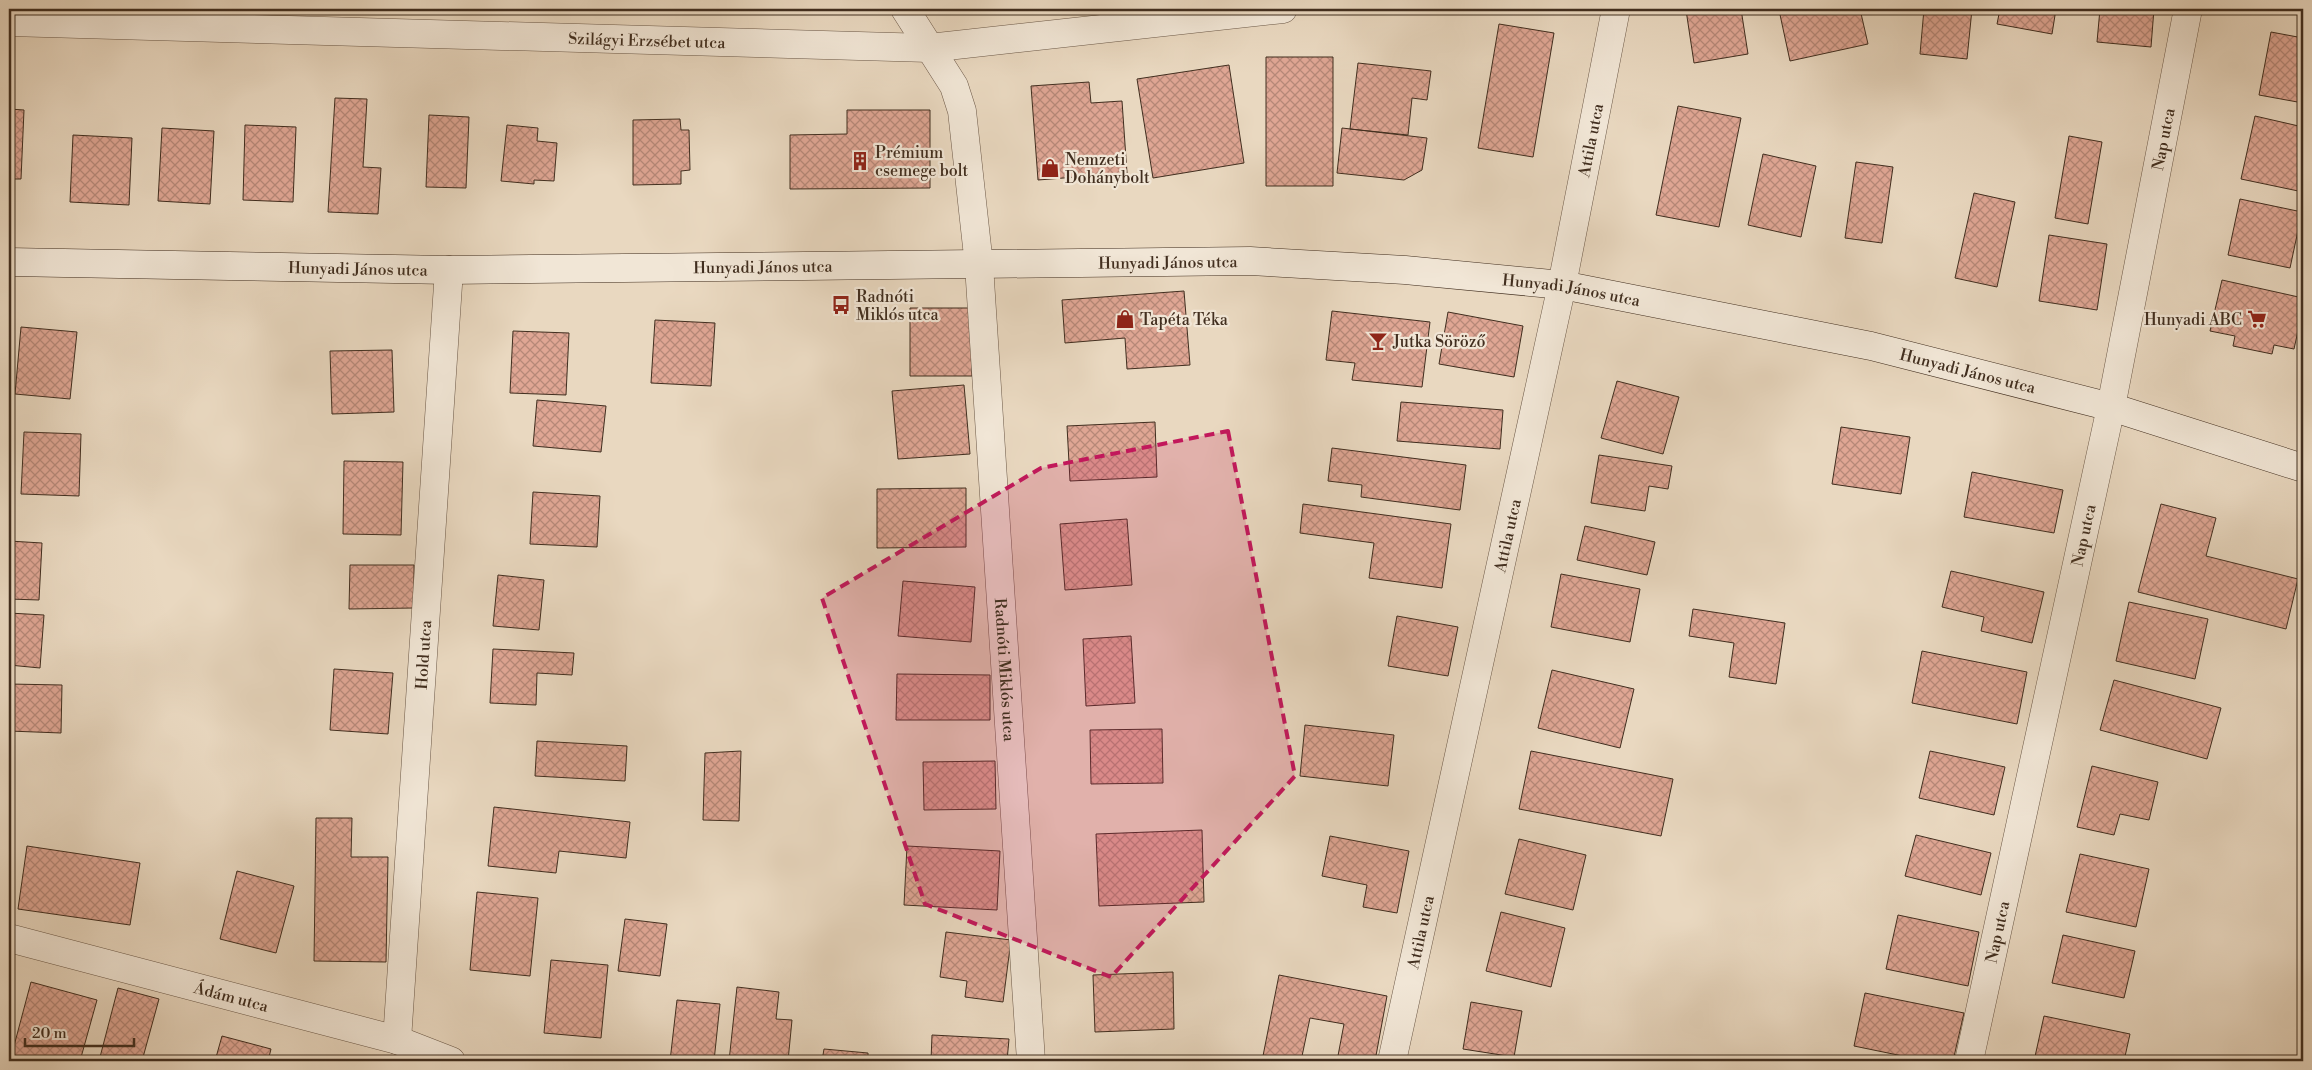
<svg xmlns="http://www.w3.org/2000/svg" width="2312" height="1070" viewBox="0 0 2312 1070" font-family="'Libre Bodoni',serif">
<style>
.building{fill:url(#building-cross-hatch);stroke:#412e1f}
.lines{fill:none;stroke-linecap:round;stroke-linejoin:round}
.street-casing{stroke:#6b5847;stroke-width:29}
.secondary-casing{stroke:#412e1f;stroke-width:29}
.street{stroke:#f1e6d6;stroke-width:28}
.secondary{stroke:#f1e6d6;stroke-width:28}
.marked{fill:#c2185b;fill-opacity:0.2;stroke:#c2185b;stroke-width:4;stroke-dasharray:10 6;stroke-linejoin:round}
.labels{text-anchor:middle;stroke-width:4.5;stroke-linejoin:round;paint-order:stroke}
.street-label{font-size:16px;fill:#412e1f;stroke:#f1e6d6}
.poi-label{font-size:16px;fill:#412e1f;stroke:#f1e6d6;text-anchor:start}
</style>
<defs>
<pattern id="building-cross-hatch" width="8" height="8" patternUnits="userSpaceOnUse" patternTransform="scale(1.25)"><rect width="8" height="8" fill="#dfa694"/><path d="M0 0l8 8M0 8l8-8" fill="none" stroke="#b68878"/></pattern>
</defs>
<rect width="100%" height="100%" fill="#e9d8c0"/>
<filter id="stains"><feTurbulence type="fractalNoise" baseFrequency=".004" numOctaves="4"/><feColorMatrix values="0 0 0 0 .2 0 0 0 0 .09 0 0 0 0 .02 0 0 0 .5 -.17"/></filter>
<radialGradient id="worn" r=".72"><stop offset=".6" stop-color="#630" stop-opacity="0"/><stop offset="1" stop-color="#630" stop-opacity=".3"/></radialGradient>
<path class="building" d="M1696,9H1741L1748,54L1694,63L1686,10Z
M1783,9H1860L1868,44L1790,61L1779,10Z
M1924,9H1972L1967,59L1920,54Z
M2000,9H2056L2052,34L1997,24Z
M2100,9H2154L2151,47L2097,42Z
M1499,24L1554,33L1533,157L1478,148Z
M2271,32L2303,38V103L2259,95Z
M1266,57H1333V186H1266Z
M1358,63L1431,71L1427,100L1412,98L1408,135L1350,129Z
M1229,65L1244,163L1153,178L1137,79Z
M1089,82L1091,103L1122,101L1127,173L1038,180L1031,86Z
M335,98L367,99L363,167L381,168L378,214L328,212Z
M1678,106L1741,118L1719,227L1656,215Z
M9,109L24,110L21,179H9Z
M847,110H930V188L790,189V135L847,134Z
M429,115L469,117L466,188L426,187Z
M2255,116L2303,127V192L2241,179Z
M680,119L681,130H689L690,170L681,171V184L633,185V120Z
M245,125L296,127L293,202L243,200Z
M507,125L538,128L537,141L557,143L554,181L534,180V184L501,181Z
M162,128L214,131L210,204L158,201Z
M1342,128L1427,138L1422,170L1404,180L1337,173Z
M73,135L132,138L129,205L70,202Z
M2069,136L2102,142L2088,224L2055,218Z
M1763,154L1816,166L1801,237L1748,225Z
M1856,162L1893,167L1882,243L1845,238Z
M1974,193L2015,202L1997,287L1955,278Z
M2240,199L2302,212L2290,268L2228,255Z
M2049,235L2107,244L2097,310L2039,301Z
M2222,280L2303,298V308L2294,349L2274,345L2272,354L2233,346L2235,336L2210,331Z
M1184,291L1190,365L1127,369L1125,338L1065,343L1062,300Z
M910,308H971L972,376H910Z
M1332,311L1430,322L1422,387L1352,380L1355,363L1326,360Z
M1448,312L1523,326L1514,377L1439,364Z
M655,320L715,323L711,386L651,383Z
M21,327L77,332L70,399L15,394Z
M513,331L569,333L566,395L510,393Z
M392,350L394,412L332,414L330,351Z
M1617,381L1679,397L1663,454L1601,438Z
M964,385L970,454L898,459L892,391Z
M537,400L606,406L601,452L533,446Z
M1401,402L1503,410L1500,449L1397,441Z
M1155,422L1157,477L1070,481L1067,426Z
M1841,427L1910,437L1901,494L1832,484Z
M24,432L81,434L79,496L21,494Z
M1332,448L1466,465L1460,510L1361,497L1362,485L1328,481Z
M1599,455L1672,466L1668,489L1649,486L1645,511L1591,503Z
M344,461L403,462L401,535L343,534Z
M1972,472L2063,490L2054,533L1964,517Z
M966,488V547L877,548V489Z
M533,492L600,496L597,547L530,544Z
M1303,504L1451,524L1442,588L1369,578L1374,543L1300,533Z
M2161,504L2216,518L2206,556L2298,579L2286,629L2138,592Z
M1127,519L1132,585L1065,590L1060,524Z
M1585,526L1655,542L1647,575L1577,560Z
M9,541L42,543L39,600L9,599Z
M350,565H414V608L349,609Z
M1951,571L2044,592L2032,643L1981,631L1984,617L1942,607Z
M1561,574L1640,589L1630,642L1551,627Z
M498,575L544,580L539,630L493,626Z
M903,581L975,587L971,642L898,636Z
M2129,602L2208,619L2195,679L2116,661Z
M1693,609L1785,623L1776,684L1729,677L1734,643L1689,636Z
M9,613L44,615L40,668L9,665Z
M1397,616L1458,627L1448,676L1388,666Z
M1131,636L1135,703L1086,706L1083,639Z
M493,649L574,653L572,675L537,673L536,705L490,703Z
M1922,651L2027,672L2017,724L1912,703Z
M334,669L393,673L388,734L330,730Z
M1552,670L1634,689L1620,748L1538,728Z
M897,674L990,675V720H896Z
M2114,680L2221,708L2207,759L2100,730Z
M9,684L62,685L61,733L9,731Z
M1305,725L1394,735L1388,786L1300,776Z
M1162,729L1163,783L1091,784L1090,730Z
M537,741L627,746L625,781L535,776Z
M741,751L739,821L703,820L705,753Z
M1531,751L1673,779L1661,836L1519,809Z
M1930,751L2005,767L1994,815L1919,798Z
M995,761L996,809L924,810L923,762Z
M2092,766L2158,782L2149,820L2120,814L2114,835L2077,827Z
M494,807L630,822L626,858L559,851L556,873L488,866Z
M316,818H352L351,857H388L386,962L314,961Z
M1202,830L1204,902L1099,906L1096,834Z
M1916,835L1991,853L1981,895L1905,876Z
M1330,836L1409,851L1397,913L1363,907L1367,885L1322,876Z
M1519,839L1586,855L1573,910L1505,894Z
M27,846L140,863L130,925L18,909Z
M907,846L1000,851L997,910L904,905Z
M2080,854L2149,869L2136,927L2066,912Z
M237,871L294,886L276,953L220,939Z
M477,892L538,898L530,976L470,970Z
M1501,912L1565,928L1551,987L1486,971Z
M1898,915L1979,932L1968,986L1886,969Z
M625,919L667,924L660,976L618,971Z
M946,932L1011,940L1003,1002L965,997L967,981L940,977Z
M2063,935L2135,951L2124,998L2052,983Z
M551,960L608,965L601,1038L544,1033Z
M1173,972L1174,1029L1095,1032L1093,975Z
M1279,975L1387,996L1375,1061H1337L1344,1024L1310,1018L1301,1061H1262Z
M31,982L97,1000L80,1061H10Z
M737,987L779,992L776,1019L792,1020L788,1061H729Z
M118,988L159,999L142,1061H99Z
M1865,993L1964,1013L1953,1061H1927L1854,1046Z
M677,1000L720,1004L714,1061H670Z
M1471,1002L1522,1011L1514,1057L1463,1049Z
M2044,1016L2130,1034L2124,1061H2034Z
M932,1035L1009,1039L1007,1061H931Z
M222,1036L271,1049L268,1061H215Z
M824,1049L868,1053V1061H822Z"/>
<g class="lines">
<g class="street-casing">
<g id="street">
<path id="s1" d="M905,9L954,86L962,111L979,265L1031,1061"/>
<path id="s2" d="M9,22L929,48L1283,9"/>
<path id="s3" d="M9,938L397,1040L451,1061"/>
<path id="s4" d="M397,1040L449,270"/>
<path id="s5" d="M1392,1061L1562,285L1616,9"/>
<path id="s6" d="M1969,1061L2111,407L2188,9"/>
</g>
</g>
<g class="secondary-casing">
<g id="secondary">
<path id="s7" d="M9,262L449,270L1250,261L1405,270L1562,285L1871,346L2111,407L2303,468"/>
</g>
</g>
<use href="#street" class="street"/>
<use href="#secondary" class="secondary"/>
</g>
<path class="marked" d="M1228,431L1295,776L1111,977L925,904L822,598L1041,468Z"/>
<defs>
<g id="building-bare" transform="scale(1.5)"><path d="M-4-6H4V6H1V3H-1V6H-4ZM-2.5-4.3h1.7v1.8h-1.7ZM.8-4.3h1.7v1.8H.8ZM-2.5-1h1.7V.8h-1.7ZM.8-1h1.7V.8H.8Z" fill="#8f2418" stroke="#f1e6d6" stroke-width="2.5" paint-order="stroke"/></g>
<g id="shop-bare" transform="scale(1.5)"><path d="M-5-2.5h2.3a2.7 3.5 0 0 1 5.4 0H5L5.5 6h-11ZM-1.5-2.5h3a1.5 2.3 0 0 0-3 0Z" fill="#8f2418" stroke="#f1e6d6" stroke-width="2.5" paint-order="stroke"/></g>
<g id="bus-bare" transform="scale(1.5)"><path d="M-5-6H5V4H4V6H2V4H-2V6H-4V4H-5ZM-3.5-4V0h7V-4ZM-3.5 1.2v1.5H-2V1.2ZM2 1.2v1.5H3.5V1.2Z" fill="#8f2418" stroke="#f1e6d6" stroke-width="2.5" paint-order="stroke"/></g>
<g id="supermarket-bare" transform="scale(1.5)"><path d="M-6-5.5h2.5l.6 2H6L4.5 2H-2.5L-4.4-4H-6ZM-1.5 3.2a1.3 1.3 0 1 0 .1 0ZM3 3.2a1.3 1.3 0 1 0 .1 0Z" fill="#8f2418" stroke="#f1e6d6" stroke-width="2.5" paint-order="stroke"/></g>
<g id="bar-bare" transform="scale(1.5)"><path d="M-6-5H6L.8 .8V4.5H3.5V6h-7V4.5H-.8V.8Z" fill="#8f2418" stroke="#f1e6d6" stroke-width="2.5" paint-order="stroke"/></g>
</defs>
<g fill-rule="evenodd">
<use href="#building-bare" x="860" y="161"/>
<use href="#shop-bare" x="1050" y="168"/>
<use href="#bus-bare" x="841" y="305"/>
<use href="#shop-bare" x="1125" y="319"/>
<use href="#supermarket-bare" x="2257" y="319"/>
<use href="#bar-bare" x="1378" y="341"/>
</g>
<g class="labels">
<g class="street-label">
<text dy="6" stroke="none"><textPath href="#s2" startOffset="638">Szilágyi Erzsébet utca</textPath></text>
<text dy="6" stroke="none"><textPath href="#s5" startOffset="942">Attila utca</textPath></text>
<text dy="6" stroke="none"><textPath href="#s6" startOffset="942">Nap utca</textPath></text>
<text dy="6" stroke="none"><textPath href="#s7" startOffset="1159">Hunyadi János utca</textPath></text>
<text dy="6" stroke="none"><textPath href="#s7" startOffset="754">Hunyadi János utca</textPath></text>
<text dy="6" stroke="none"><textPath href="#s7" startOffset="349">Hunyadi János utca</textPath></text>
<text dy="6" stroke="none"><textPath href="#s7" startOffset="1564">Hunyadi János utca</textPath></text>
<text dy="6" stroke="none"><textPath href="#s7" startOffset="1969">Hunyadi János utca</textPath></text>
<text dy="6" stroke="none"><textPath href="#s5" startOffset="538">Attila utca</textPath></text>
<text dy="6" stroke="none"><textPath href="#s6" startOffset="538">Nap utca</textPath></text>
<text dy="6" stroke="none"><textPath href="#s4" startOffset="386">Hold utca</textPath></text>
<text dy="6" stroke="none"><textPath href="#s1" startOffset="678">Radnóti Miklós utca</textPath></text>
<text dy="6" stroke="none"><textPath href="#s5" startOffset="132">Attila utca</textPath></text>
<text dy="6" stroke="none"><textPath href="#s6" startOffset="132">Nap utca</textPath></text>
<text dy="6" stroke="none"><textPath href="#s3" startOffset="230">Ádám utca</textPath></text>
</g>
<g class="poi-label">
<text x="875" y="158">Prémium<tspan x="875" dy="18">csemege bolt</tspan></text>
<text x="1065" y="165">Nemzeti<tspan x="1065" dy="18">Dohánybolt</tspan></text>
<text x="856" y="302">Radnóti<tspan x="856" dy="18">Miklós utca</tspan></text>
<text x="1140" y="325">Tapéta Téka</text>
<text x="2242" y="325" text-anchor="end">Hunyadi ABC</text>
<text x="1393" y="347">Jutka Söröző</text>
</g>
</g>
<rect width="2312" height="1070" fill="none" stroke="#e9d8c0" stroke-width="30"/>
<rect x="10" y="10" width="2292" height="1050" fill="none" stroke="#412e1f" stroke-width="2.5"/>
<rect x="15" y="15" width="2282" height="1040" fill="none" stroke="#412e1f"/>
<path d="M25 1038v8h109v-8" fill="none" stroke="#412e1f" stroke-width="2.5"/>
<text x="32" y="1038" font-size="15" fill="#412e1f" stroke="#f1e6d6" stroke-width="4" paint-order="stroke">20 m</text>
<rect width="100%" height="100%" filter="url(#stains)"/>
<rect width="100%" height="100%" fill="url(#worn)"/>
</svg>
